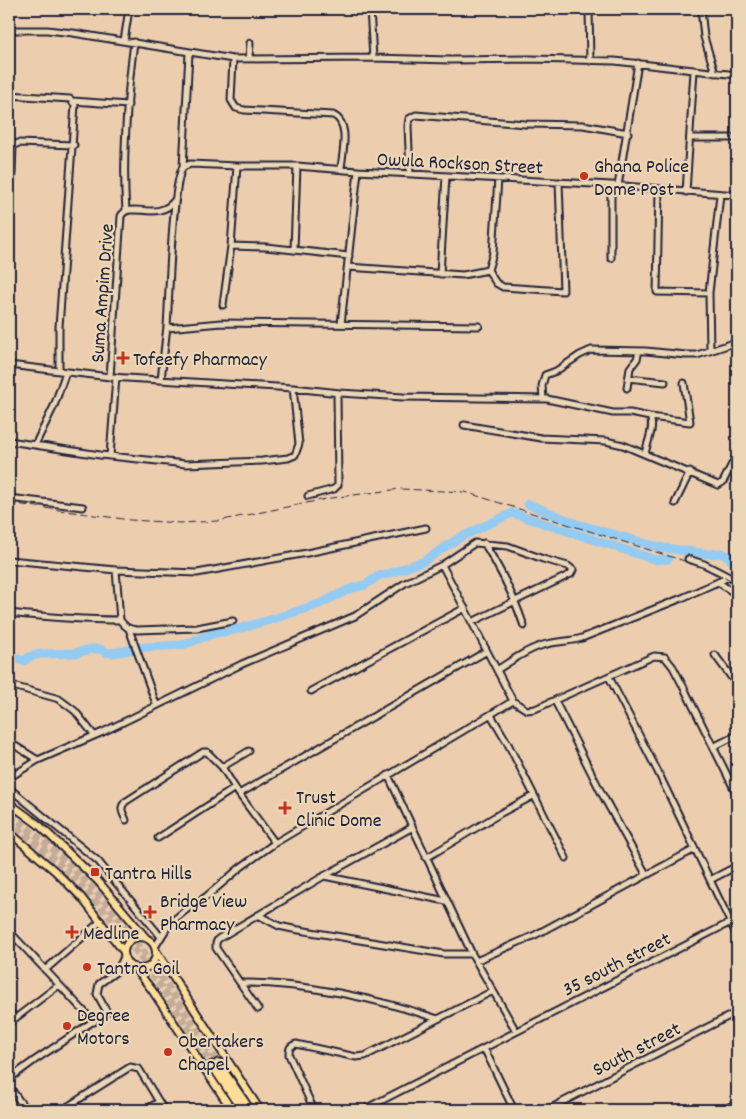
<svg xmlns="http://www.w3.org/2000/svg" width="746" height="1119" viewBox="0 0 746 1119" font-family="Dekko,sans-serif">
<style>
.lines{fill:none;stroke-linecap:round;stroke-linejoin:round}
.stream{stroke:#6687a9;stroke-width:1}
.river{stroke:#94cbf2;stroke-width:9}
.highway-tunnel{stroke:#c4ac98;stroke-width:7;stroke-dasharray:7 3.5;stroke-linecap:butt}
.minor-casing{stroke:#22223b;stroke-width:9}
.major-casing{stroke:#22223b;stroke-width:10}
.highway-casing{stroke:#22223b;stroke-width:11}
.minor{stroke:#ebd7b5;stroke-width:5}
.major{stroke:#fedd96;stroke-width:6}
.highway{stroke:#fedd96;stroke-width:7}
.rail{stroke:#22223b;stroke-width:1;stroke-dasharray:8 4;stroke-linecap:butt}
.poi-dot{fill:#c8321e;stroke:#ebd7b5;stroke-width:2}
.labels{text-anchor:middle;stroke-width:4.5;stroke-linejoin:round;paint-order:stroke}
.street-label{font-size:20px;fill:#22223b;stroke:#ebd7b5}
.poi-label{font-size:20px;fill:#22223b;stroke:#ebd7b5;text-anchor:start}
</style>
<rect width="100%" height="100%" fill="#ecceaf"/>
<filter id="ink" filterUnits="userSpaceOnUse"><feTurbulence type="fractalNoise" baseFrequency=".02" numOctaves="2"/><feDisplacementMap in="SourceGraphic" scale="10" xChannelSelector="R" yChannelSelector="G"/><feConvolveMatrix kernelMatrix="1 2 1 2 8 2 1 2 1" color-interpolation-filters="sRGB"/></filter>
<g filter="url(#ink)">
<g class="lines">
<path class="stream" d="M673,549L675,553"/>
<path class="river" d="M528,504L577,524L658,547L709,554L721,553L728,556L737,568
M9,656L24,661L29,657L40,654L75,653L92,649H101L105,652L113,653L145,647L182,645L215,633L227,632L270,620L319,604L352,588L365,585L380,575L388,574L424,561L459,538L512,513L656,560L668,559"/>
<path class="highway-tunnel" d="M11,815C49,845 86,877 116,915C153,961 185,1013 218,1063
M9,821C47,852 84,885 115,924C151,968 181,1018 212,1065"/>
<g class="minor-casing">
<path id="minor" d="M359,9L370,10
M370,9L373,58
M589,9L590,61
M701,9L704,37L715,73
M9,30H47L73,33L233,59L373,58L450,60L530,59L615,61L737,75
M124,41L129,9
M233,59L231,100L236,108L244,110L333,115C351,123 342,154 341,169
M249,59L250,43
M9,95L70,99L75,105L59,327V371
M73,101L128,105
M690,138H737
M183,167L190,164L237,166H297L358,171L611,185L737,195
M410,174L408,126L409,119L416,115L525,124L583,125L628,133
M611,185V258
M618,186L638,63
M659,190L657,292L709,293
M686,192L694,71
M126,211C122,156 127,97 134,42
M231,246L266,247L349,256
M9,249L13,146L18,143L74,145
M294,250L297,166
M348,267L463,275L488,270L493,253L498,179
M488,270L496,283L503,287L563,291L559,182
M440,274L446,176
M223,305L231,246L237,166
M341,324L358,171
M167,328L221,323L479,326
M710,350L709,293L720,195
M9,365L110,377L293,388L340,393L403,397L547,399L613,413H630L650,417C655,427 647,443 645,454
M110,377L121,216C130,200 158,223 175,200
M628,378L665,382
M161,380C163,362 165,344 167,326C169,300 172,182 183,167L189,53
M627,388L630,368L637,359L639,351
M543,399L542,386L545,375L556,371L580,355L591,350L646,351L686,355H697L737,342
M650,417L690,422L684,383
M464,425L541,438L606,441L623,445L718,485L723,482L737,454
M9,441L100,455L186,464L262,461L288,458L295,455L299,444L293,388
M35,445L54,406L66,372
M110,456L116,377
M308,496L334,489L338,485L337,393
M9,498L83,507
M675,503L690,472
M484,543C501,570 514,596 524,626
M688,559L704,564L737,581
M9,560L116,570L197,573L307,553L426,528
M442,565L513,701L527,710L535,709L654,656L665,657L673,667L684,688L737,795
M116,570L120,620
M718,582L737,595
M9,613C46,617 83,620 120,620C125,627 128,629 137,630L197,628L233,621
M129,629L156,704
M715,655L737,685
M497,670C511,661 526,650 543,645C556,641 569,642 582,638L682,598L729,577
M609,677L657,770L737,936
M9,685L59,699L75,711L94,735
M311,691L465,608
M555,701L602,794L646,874
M491,715L507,742L566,858
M9,742L38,760
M713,747L737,735
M222,767L249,751
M388,775L472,954L516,1031
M9,778L38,760L103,732L242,664L355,616L405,583L442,565L475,543L508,546L543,559L568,566L573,570L571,574L472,622
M9,788L98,861L161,937
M239,794L487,651
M126,820C123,813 119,809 125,802L203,752H207L222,767L239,794L275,843
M158,838L235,788
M9,844L15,837
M426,858L501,813L533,796
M324,876L446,901
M710,880L737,866
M258,915L279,926L293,929L444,954H472
M9,931L94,1022
M155,947L170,923L186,910L207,896L241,867L275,843L513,701
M476,961L535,935L695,849
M45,970L101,921
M117,971L125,955
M240,983C302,982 379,999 438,1019
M258,1009L216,948V943L218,939L324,876L411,828
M9,1011L15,1018
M9,1023L59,985
M484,1048L514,1110
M9,1079L35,1060L107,1012L97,994L99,984L117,971L131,966
M9,1086L26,1110
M62,1110L130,1067L139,1069L164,1110
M145,1110L159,1102
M314,1110L289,1055C289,1048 290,1046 296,1044L356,1057L365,1056L493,991
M363,1110L731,922
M547,1110L737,1012
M723,1110L737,1103"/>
</g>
<g class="major-casing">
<path id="major" d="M9,803L39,825L98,881L146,938
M9,832L55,871L81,897L124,952
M124 953a16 16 0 1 1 32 0a16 16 0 1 1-32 0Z
M156,951L260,1110
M134,967L152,990L232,1110"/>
</g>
<g class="highway-casing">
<path id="highway" d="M9,813L11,815
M218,1063L250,1110
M212,1065L242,1110"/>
</g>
<use href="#minor" class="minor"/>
<use href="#major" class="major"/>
<use href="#highway" class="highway"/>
<path class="rail" d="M9,503L130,520L181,523L218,521L331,498L400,489L465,492L691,563L727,578L737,585"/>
</g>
</g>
<g class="poi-dot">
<circle cx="584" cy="176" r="5"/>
<path d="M120.5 350.5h5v5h5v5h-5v5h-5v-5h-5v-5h5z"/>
<path d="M282.5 800.5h5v5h5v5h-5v5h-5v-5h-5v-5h5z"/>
<rect x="90" y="867" width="10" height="10" rx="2.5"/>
<path d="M147.5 904.5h5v5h5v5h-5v5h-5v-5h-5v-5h5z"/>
<path d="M69.5 924.5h5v5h5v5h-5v5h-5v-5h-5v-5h5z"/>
<circle cx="87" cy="967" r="5"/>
<circle cx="67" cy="1026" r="5"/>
<circle cx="168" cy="1052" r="5"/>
</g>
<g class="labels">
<g class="street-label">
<text transform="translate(460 162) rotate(3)" y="7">Owula Rockson Street</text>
<text transform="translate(101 293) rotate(-86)" y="7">Suma Ampim Drive</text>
<text transform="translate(616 963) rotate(-27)" y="7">35 south street</text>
<text transform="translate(636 1048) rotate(-27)" y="7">South street</text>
</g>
<g class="poi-label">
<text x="594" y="172">Ghana Police<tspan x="594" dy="23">Dome Post</tspan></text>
<text x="133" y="365">Tofeefy Pharmacy</text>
<text x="296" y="803">Trust<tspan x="296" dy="23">Clinic Dome</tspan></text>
<text x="105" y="879">Tantra Hills</text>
<text x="160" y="907">Bridge View<tspan x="160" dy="23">Pharmacy</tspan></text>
<text x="83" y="939">Medline</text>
<text x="97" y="974">Tantra Goil</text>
<text x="77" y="1021">Degree<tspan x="77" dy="23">Motors</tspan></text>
<text x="178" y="1047">Obertakers<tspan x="178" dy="23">Chapel</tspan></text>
</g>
</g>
<rect width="746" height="1119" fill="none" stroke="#ebd7b5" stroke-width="30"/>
<rect x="15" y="15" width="716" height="1089" fill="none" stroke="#22223b" stroke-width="2" filter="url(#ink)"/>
</svg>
